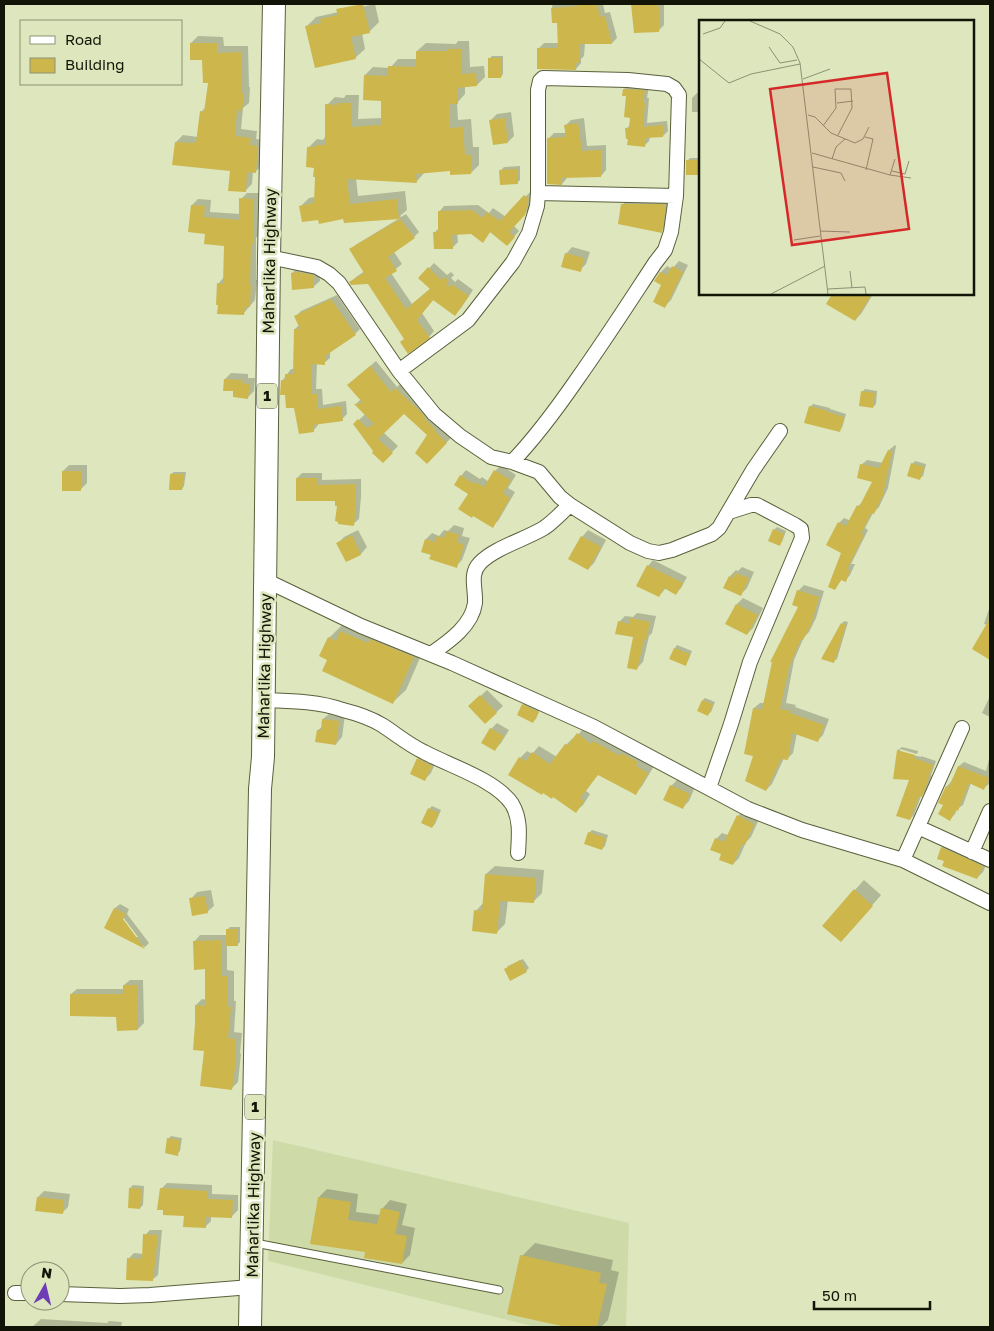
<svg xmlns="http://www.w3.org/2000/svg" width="994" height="1331" viewBox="0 0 994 1331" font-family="'Golos Text',sans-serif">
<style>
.built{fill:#cfdaa9}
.shadow{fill:#0003;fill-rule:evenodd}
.building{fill:#cdb74c}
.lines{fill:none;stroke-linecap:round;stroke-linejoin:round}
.service-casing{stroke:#59603b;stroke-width:9}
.minor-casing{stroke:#59603b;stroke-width:16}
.trunk-casing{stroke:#59603b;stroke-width:24}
.service{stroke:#fff;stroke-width:7}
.minor{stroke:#fff;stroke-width:14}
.trunk{stroke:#fff;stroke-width:22}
.labels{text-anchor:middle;stroke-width:5;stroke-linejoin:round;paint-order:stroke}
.shield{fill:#dde6bd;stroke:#4e533d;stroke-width:1}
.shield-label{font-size:15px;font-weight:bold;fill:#111406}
.street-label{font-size:16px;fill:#111406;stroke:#dde6bd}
.inset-road{fill:none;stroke:#8b9274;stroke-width:1}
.view{fill:#d62828;fill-opacity:0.15;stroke:#d62828;stroke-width:2.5}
.inset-edge{fill:none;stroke:#111406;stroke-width:2.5}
</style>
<rect width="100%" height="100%" fill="#dde6bd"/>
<path class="built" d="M273,1140L629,1223L626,1327H536L268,1261Z"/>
<path class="shadow" d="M236,4H252L251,5Z
M375,4L379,22L369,32L362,33L365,49L355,58L307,26L316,17Z
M554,4H603L605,13L610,12L617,38L612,43H585L584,56L581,59V63L576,69L539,48L544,43H559L558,22H553L552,6Z
M632,4H664V25L658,31L635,32Z
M198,36L223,37L224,46H248L249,87H250L249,103L243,108L241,129L257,131L256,139L264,140L263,165L256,171H253L252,184L245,191L231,170L176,142L183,135L198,137L201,112L206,107L209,82L204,58L191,43Z
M458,41H469L470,67L484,66L485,77L477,85L465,86V94L457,103L458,120L471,119L473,147H479V165L471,173L451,170L425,172L417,181L356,178L358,196L405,191L407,210L400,216L401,217L406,214L419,232L414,237L394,252L402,264L391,273L412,304L431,288L420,278L434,263L447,275L451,272L454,275L451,278L455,282L458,279L473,290L461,308L455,314L434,299L422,313L434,331L429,337L405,338L368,282H351L356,277L365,271L351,249L357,244L400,218L345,221L344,218H319L301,206L309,198L315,197V167L309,147L317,139L323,140L325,137L327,105L335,97L344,98L346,95H359L358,119L382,118V99L365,75L373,67L390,68L398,59H417V51L426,43L456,44Z
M492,56H503V74L501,77L489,59Z
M629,84L649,86L647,98H649L647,123L667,121L668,131L663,136L650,137L649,141L644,146L629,138L626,129L630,125L631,117L627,95L624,89Z
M698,92H700V112H692V98Z
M511,112L514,136L508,142L491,120L497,114Z
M584,118L587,146L606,145V170L601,176H567V178L562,184L548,139L554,133H566L565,126L571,120Z
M690,158H700V174H687V161Z
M520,166V180L518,182L501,170L504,167Z
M531,191L534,193L530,208L514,226L519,231L507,244L491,231L483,241L471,233H457L458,242L452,248L434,233L439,228V212L444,206L478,205L489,213L493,208L506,217Z
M247,193H259L258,236L256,238V280H257L255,300L243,314L218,284L224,277L225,245L206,233L192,205L198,199L211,200L210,212L240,214L241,199Z
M629,198L670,199L667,225L661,231L623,204Z
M572,247L590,252L586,264L580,270L566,254Z
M679,261L688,265L671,300L665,306L661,272L667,266L672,269Z
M298,267L319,269L320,281L313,287L292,273Z
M833,294H873L861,314L855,320L827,303Z
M337,295L360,329L355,334L330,351V358L324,363H317L316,389H322L323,405L346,401L347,414L342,419L318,423V425L313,431L286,394L282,381L291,369H294L295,329L300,324L296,316L301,311Z
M376,361L397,387L401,383L452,437L427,462L428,435L404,412L383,432L398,446L383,461L355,424L365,414L356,404L361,399L355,379Z
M231,373L248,374V378H255L254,391L248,397L235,390L225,379Z
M865,389L877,391L876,404L873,407L862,392Z
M813,404L830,408V409L846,414L842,428L839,430L810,407Z
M895,445L896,446L888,488L879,507L873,513L865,528L868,530L851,564H855L850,575L845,581L842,579L835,589L842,552L839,523L844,518L851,521L858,506L864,501L874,481L861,465L867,460L883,463L889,450Z
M915,461L926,464L923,476L920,478L912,464Z
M69,465H87V483L81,489L63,471Z
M501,465L516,475L508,488L515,492L498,521L492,526L470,493L461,476L466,470L480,479L482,477L489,482L495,471Z
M174,472H186L184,486L182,489L171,474Z
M302,473H322V480L361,479V497L359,519L353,524L336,500L297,478Z
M454,525L464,528L462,536L470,538L462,560L456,566L432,554L426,539L432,533L439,536L444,530L448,531Z
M777,527L786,531L782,542L779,544L774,530Z
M358,530L367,547L361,554L346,561L338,543L344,537Z
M588,530L606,540L594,563L588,569L582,537Z
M653,560L687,577L681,588L676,593L666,588L659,596L648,566Z
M742,567L754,572L747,588L741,594L730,576L736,570L738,571Z
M804,585L824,591L816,618L809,632L804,637L794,660L786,703L796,705L795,707L829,719L823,735L817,741L797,733L793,753L787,759L784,758L772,784L766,790L755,755L754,708L760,703H764L800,606L798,591Z
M743,598L763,608L753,628L747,634L727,624L737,604Z
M990,606V658L974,648L988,625L984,624Z
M637,613L656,616L652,633L649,636L643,662L637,668L634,636L619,622L625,616L633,617Z
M354,618L380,630L384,627L426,644L406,690L393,702L329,638L342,625L345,627Z
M844,621L848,622L837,659L834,661L842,624Z
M677,645L692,651L688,661L685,664L671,659L675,648Z
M487,690L503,706L485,723L470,706Z
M990,696V717L982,713Z
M705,698L715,702L711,712L708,714L703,700Z
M526,702L540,709L536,719L533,721L523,705Z
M330,713L345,715L342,737L336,744L318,730L323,726V719Z
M497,723L509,730L501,743L495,749L491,729Z
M585,727L598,737L600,735L654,766L642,786L636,793L598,774L586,791L590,794L583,805L576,811L520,758L527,751L532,754L539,746L557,757L566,745L573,738L574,739Z
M902,747L918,751L917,754L900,749V752L921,757V756L936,761L931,775L932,776L925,792L921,796L914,815L910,819L911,779L894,778L898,750Z
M425,753L437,759L431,773L425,779L418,759Z
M990,755V780L989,784L984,788L971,783L963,805L957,809L955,814L950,819L945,804L947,786L951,782L959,766L964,762L986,771Z
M677,780L695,787L689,801L683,807L671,786Z
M432,806L441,810L435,824L432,827L429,809Z
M744,810L760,817L751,837L746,842L739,858L733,864L716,839L722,833L728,835L738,816Z
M592,830L608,835L605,846L602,849L589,833Z
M948,842L988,860L983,872L977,878L942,848Z
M495,866L544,870L542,893L533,902L508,900L505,924L497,932L476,911L484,902L486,874Z
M864,880L881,895L850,931L855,890Z
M211,890L214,906L207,912L191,899L197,892Z
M120,904L129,909L127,914L149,943L145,947L105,928L115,908ZM120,913L138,937H135L118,915Z
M230,927H240V942L237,945H227V970L234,971V1001H236L234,1032L242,1033L240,1053L241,1054L238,1082L232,1088L205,1049L196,1005L202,999L206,1000L207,968L194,942L200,935H227V930Z
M523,959L529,968L526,971L506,969L508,966Z
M130,980H143L144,1023L138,1029L117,1015L71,994L77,989H124V985Z
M171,1136L182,1138L180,1151L177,1154L168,1139Z
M167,1183L212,1185V1194L238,1195V1210L232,1216H211V1221L205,1227L185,1214L164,1209L161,1189Z
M133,1185L144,1186L143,1205L140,1208L130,1188Z
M327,1189L358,1194L356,1212L380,1215L382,1209L390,1200L407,1204L402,1225L415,1228L410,1255L402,1263L367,1251L319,1197Z
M44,1191L70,1194L68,1207L62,1213L38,1197Z
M150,1230H162L158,1275L152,1280L129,1258L134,1253L144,1254L145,1235Z
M535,1243L613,1260L611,1270L619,1272L608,1320L601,1327H572L509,1313L522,1256Z
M41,1319L107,1323L109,1321L122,1322L121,1327H32Z"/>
<path class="building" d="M363,4L370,33L351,37L356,59L315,68L305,26L321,23L320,19L338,15L336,9Z
M577,4H597L600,17L605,16L612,44H580L579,63H576V70L537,69V48H558L557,23H552L551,8L578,6Z
M631,4H658L660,16L659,32L634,33Z
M190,43H217V53L242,52V93H244L242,111L237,110L235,136L251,138L250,145L258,146L256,173L247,172L246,192L228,191L230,171L172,165L175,142L193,143V142L196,143L200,111L204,112L208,83H203L202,60H190Z
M448,49H461L462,74L476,73L477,86L457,88L458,104H449L450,128L463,127L465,155H471V174L450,175V171L416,174L417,183L347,179L350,204L397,199L399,219L344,223L343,219L319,224L318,220L302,222L299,206L314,203L315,177H313L314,168L306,167L307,147H316V145H325V104L337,105V103H351V127L381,125V101L363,100L364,75L388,76V66L416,67V51H448Z
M488,58H501V78H488Z
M623,89L645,90L643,102L645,103L643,127L663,125V137L646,138L645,147L627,145L628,139H626L625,128H629L630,118L624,117L626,96H622Z
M505,118L508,143L493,145L489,120Z
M578,123L582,151L601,150V177L562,178V185L547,184V138L566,137L564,125Z
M686,160H700V175H686Z
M517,169L518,184L500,185L499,170Z
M524,195L529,199L525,215L509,232L515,237L507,246L490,232L483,243L471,234L452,235L453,249H434L433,232H438V211L472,210L483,218L487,212L500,221Z
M239,198L254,199L253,244H251L250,285H251L250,307H245L244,315L217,314L218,305H216L217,283L223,284L224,246L204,244L205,234L188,232L191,205L205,206L204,217L239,220Z
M621,204H665L664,207H666L662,233L618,224Z
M400,219L415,238L388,257L397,271L385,278L406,309L430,289L418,278L428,267L441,280L444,277L449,281L446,285L449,287L451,284L469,296L455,316L433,300L417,320L430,338L408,354L400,342L404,339L368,284L351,285L349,282L364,273L349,249Z
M565,253L584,258L581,272L561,267Z
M672,266L683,272L665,308L653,302L661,285L654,281L660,272L667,275Z
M298,272L313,275L314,288L292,290L291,273Z
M832,294H872L855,321L826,304Z
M331,299L356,335L325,356V365L312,364L311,394H318V409L341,406L343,421L313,425L314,432L299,434L294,408H286L285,395H280L281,380H285V374H293L294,329H300L294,316Z
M370,366L391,392L395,388L424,415L425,419L435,429L434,430L447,443L427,464L415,453L427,435L404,414L378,439L393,453L383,463L372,453L373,451L353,424L358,419L367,428L374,424L354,404L363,403L347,385Z
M224,379L243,380L242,383L250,384L248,399L233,397V391H223Z
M861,391L875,393L873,408L859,406Z
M809,406L828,411V412L844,417L840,432L804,423Z
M888,450L892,451L883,495L874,514L871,513L861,534L864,535L847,569L850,570L846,582L841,580L835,590L828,587L841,553L826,545L838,522L846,526L857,505L859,507L872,482L857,478L860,464L879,468Z
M911,463L924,467L920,480L907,476Z
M494,470L511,480L503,493L510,498L493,528L473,516L472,518L458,509L468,494L454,485L460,475L474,484L475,482L484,487Z
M62,471H81V491H62Z
M170,474H184L182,490H169Z
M296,478H317V485L356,484V503L354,526L338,524V522L335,521L337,506H335V501H296Z
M773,529L784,534L780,546L768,541Z
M447,531L459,535L457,542L464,545L457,568L429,559L431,555L421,552L425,539L435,542L437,536L444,538Z
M352,535L361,555L346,562L336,543Z
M581,536L601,547L588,570L568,559Z
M647,565L683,583L676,595L664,588L659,597L636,586Z
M735,573L749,578L741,596L723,588L729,576L733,578Z
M797,590L819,597L811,625L803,640L801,639L789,667L780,709L791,711L790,713L824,725L818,742L792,733L788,760L781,759L766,791L745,781L753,756L744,754L753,708L762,710L772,662H770L798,607L792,605Z
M736,604L758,615L747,635L725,624Z
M630,618L650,622L646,640H644L637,670L627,668L633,637L615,634L618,621L629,624Z
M990,618V660L972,649Z
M841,623L846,625L834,663L821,659Z
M340,631L368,643L370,639L414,657L393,704L322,671L327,660L319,656L328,637L336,641Z
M674,648L690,654L686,666L669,659Z
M480,695L497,713L485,724L468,706Z
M702,700L713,704L708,716L697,711Z
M522,704L539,712L533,723L517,715Z
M322,719L339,721L336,745L315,742L317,730H321Z
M490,728L504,736L495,751L481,743Z
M577,733L591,744L593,741L620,756L621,753L638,762L636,766L648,773L636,795L598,775L580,798L584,801L576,813L553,797L552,799L543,793L542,795L508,775L519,757L526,761L532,752L550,764L565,744L568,745Z
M897,750L915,755L914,758L933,765L928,779H929L922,797L919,796L910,820L896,816L909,780L893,779Z
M417,758L432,766L425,781L410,774Z
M958,766L989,778L984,790L969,783L958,811L956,810L950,821L938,814L943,805L938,803L946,786L949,787Z
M670,785L690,794L683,809L663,800Z
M428,808L439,813L432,828L421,823Z
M737,815L754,824L745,845L742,844L733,865L719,860L721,854L710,850L715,838L724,842Z
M588,832L606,838L602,850L584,844Z
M941,847L983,866L977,879L942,866L944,861L937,859Z
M485,874L536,878L534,903L500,901L497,934L472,931L474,910L482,911Z
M854,889L873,906L841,942L822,926Z
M205,896L208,913L192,916L189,898Z
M114,908L126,914L123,919L145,949L104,928Z
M226,929H238V946H226Z
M221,940V976H228V1007H231L228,1038L236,1039L235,1059L236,1060L232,1090L200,1086L204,1051L193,1050L195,1024V1005L205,1006V969L194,970L193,941Z
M520,960L527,972L510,981L504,969Z
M123,985H138V1030L117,1031L116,1017L70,1016V994H123Z
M167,1138L180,1140L178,1156L165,1153Z
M129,1188L142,1189L140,1209L128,1208Z
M160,1188L207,1191V1199L233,1200L232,1218L206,1217V1228L183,1227L184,1216L163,1215V1210H157Z
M37,1197L64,1200L63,1214L35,1211Z
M318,1197L351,1202L348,1220L377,1224L381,1208L400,1212L395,1234L407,1236L402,1264L364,1258L365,1252L310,1244Z
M143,1234L158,1235L153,1281L126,1280L127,1258L142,1259Z
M520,1255L601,1273L599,1283L607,1284L597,1327H566L507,1314Z"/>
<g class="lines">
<g class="service-casing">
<path id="service" d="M255,1243L499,1290"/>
</g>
<g class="minor-casing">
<path id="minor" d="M538,193L676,196
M269,257L317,267L329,274L339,283L399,371L434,414L460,436L491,457L512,462L539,472L560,497L570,505L630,543L648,551L659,553L672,550L712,534L719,528L753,470L780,431
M399,371L468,320L513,262L529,233L537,206L538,193V90L540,81L543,78L628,80L667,84L674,88L679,95L676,196L671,232L665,250L655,263C630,301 605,340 578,378C558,407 537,436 512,462
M265,580L361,626L452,663L594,727L748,809L802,830L903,860L962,728
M431,654C448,642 472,626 475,603C476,589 469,574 480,563C494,548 526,539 544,528C553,522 561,513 570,505
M263,700C290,701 317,701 343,710C355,713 372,719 382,725C396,734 409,745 424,752C450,766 496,780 512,804C521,819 519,836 518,853
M709,788L731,724L750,662L802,538L801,529L795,525L757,505H751L729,512
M918,827L990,860
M972,852L990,811
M903,860L990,903
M15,1293H30
M60,1294L120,1296L150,1295L251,1287"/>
</g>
<g class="trunk-casing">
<path id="trunk" d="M250,1327L260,789L263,757L269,257L274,4"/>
</g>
<use href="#service" class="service"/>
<use href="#minor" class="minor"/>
<use href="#trunk" class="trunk"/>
</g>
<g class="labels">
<g class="shield">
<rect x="257" y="383.5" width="20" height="25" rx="4"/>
<rect x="245" y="1094.5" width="20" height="25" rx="4"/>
</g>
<g class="shield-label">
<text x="267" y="401">1</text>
<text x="255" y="1112">1</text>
</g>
<g class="street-label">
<text transform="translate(269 261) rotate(-89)" y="6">Maharlika Highway</text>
<text transform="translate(264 666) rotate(-89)" y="6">Maharlika Highway</text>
<text transform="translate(253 1205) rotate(-89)" y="6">Maharlika Highway</text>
</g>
</g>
<g transform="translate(699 20)">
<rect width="275" height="275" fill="#dde6bd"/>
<path class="inset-road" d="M51,1L81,14L94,27L101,43L129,274M4,14L21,8L26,1M70,27L81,43L98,40M0,39L30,63L52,54L101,44M104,59L131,49M138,83L154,81M109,95L116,97L132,113L156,123L164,119L170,107M124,106L137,88L136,69H152L153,88L139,115M166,117L174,119L167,150M113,133L191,155L196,139M133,139L137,127L146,119M114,147L142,153L146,161M193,151L206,154L210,141M191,155L212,158M121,211L151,212M95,220L121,216M151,251L153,268M129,269L166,267L167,274M72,274L126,246"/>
<path class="view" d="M188,53L210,209L93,225L71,69Z"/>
<rect width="275" height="275" class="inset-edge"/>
</g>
<rect width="994" height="1331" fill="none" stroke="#111406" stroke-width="10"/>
<rect x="20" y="20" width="162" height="65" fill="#dde6bd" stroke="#8b9274"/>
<rect x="30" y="36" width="25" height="8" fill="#ffffff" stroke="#8b9274"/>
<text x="65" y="45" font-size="15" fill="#111406">Road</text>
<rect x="30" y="58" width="25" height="15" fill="#cdb74c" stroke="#8b9274"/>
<text x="65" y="70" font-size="15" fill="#111406">Building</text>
<g transform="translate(45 1286) rotate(8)"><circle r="24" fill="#dde6bd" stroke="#8b9274"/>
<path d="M0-4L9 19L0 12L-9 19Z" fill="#6d3db5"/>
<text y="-8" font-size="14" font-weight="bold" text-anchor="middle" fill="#111406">N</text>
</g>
<path d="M814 1301v8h116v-8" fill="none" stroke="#111406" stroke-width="2.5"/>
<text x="822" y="1301" font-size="15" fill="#111406" stroke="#dde6bd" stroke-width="4" paint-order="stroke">50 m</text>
</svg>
